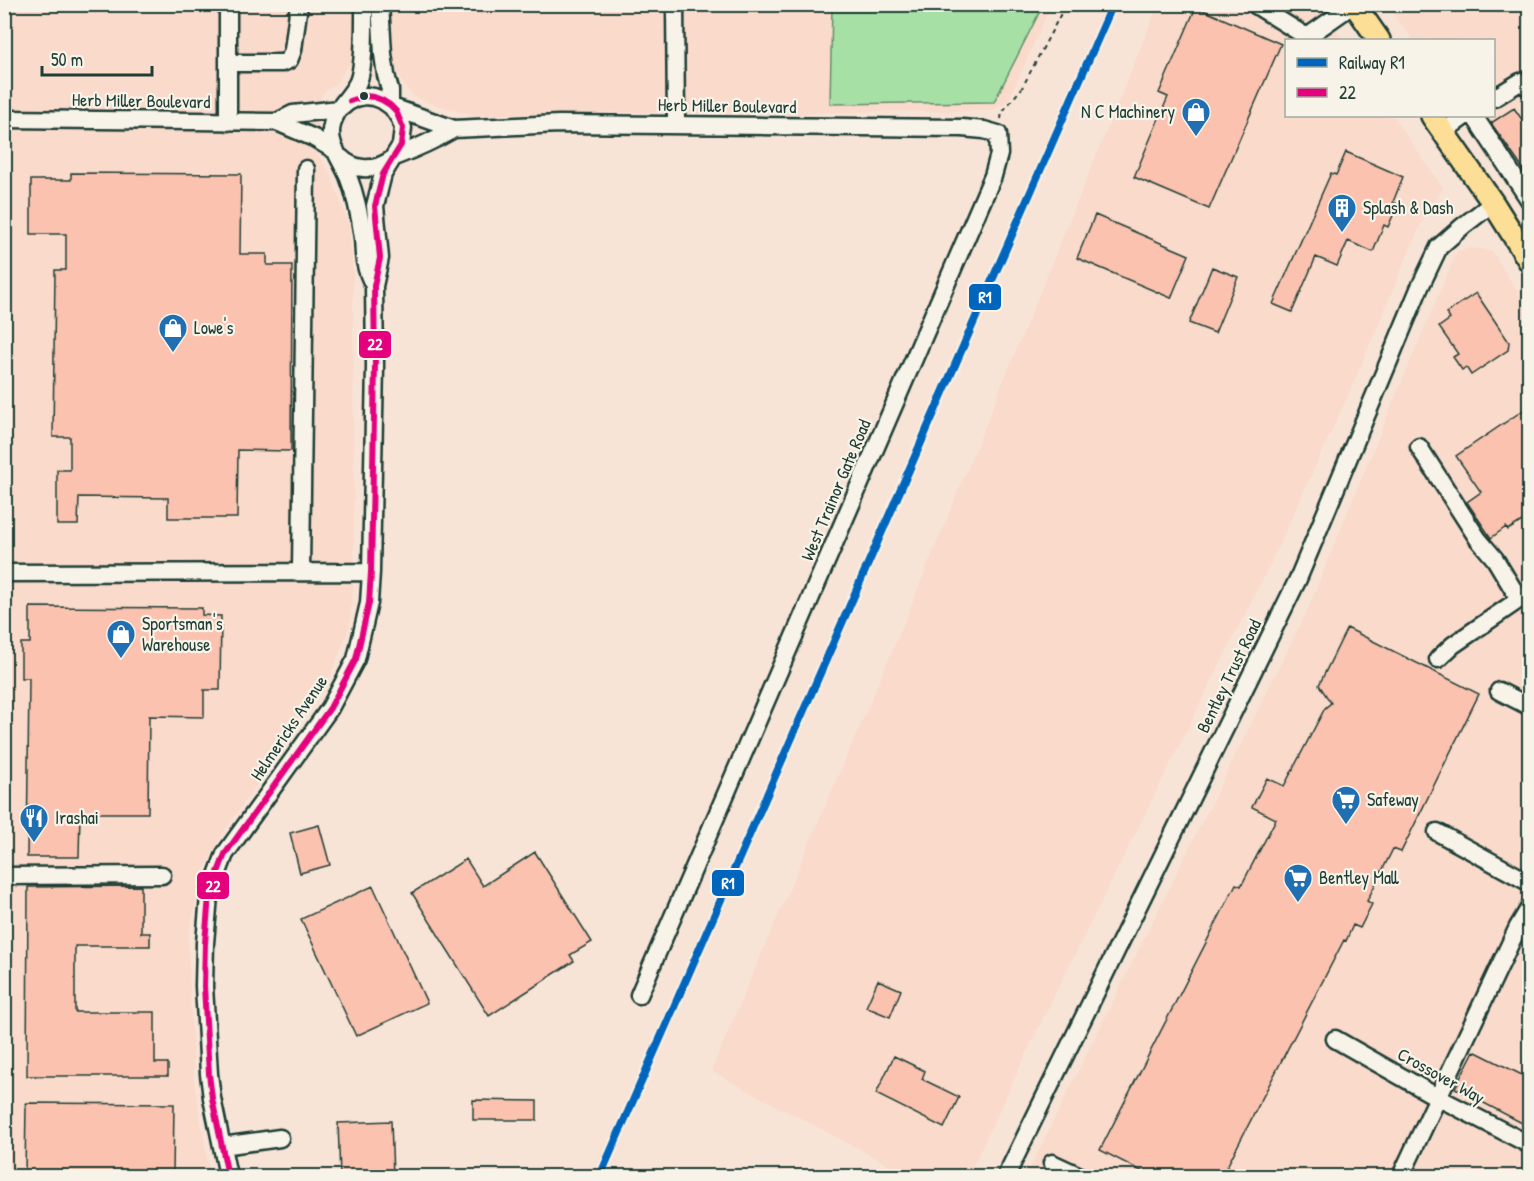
<svg xmlns="http://www.w3.org/2000/svg" width="1534" height="1181" viewBox="0 0 1534 1181" font-family="'Patrick Hand',sans-serif">
<style>
.built{fill:#f9dacb}
.green{fill:#a7e0a4;stroke:#638e6c;stroke-width:1.5}
.building{fill:#fac2af;stroke:#1f3d34;stroke-width:1.5}
.lines{fill:none;stroke-linecap:round;stroke-linejoin:round}
.minor-casing{stroke:#1f3d34;stroke-width:21}
.major-casing{stroke:#1f3d34;stroke-width:26}
.path{stroke:#1f3d34;stroke-width:2;stroke-dasharray:4.5 4.5;stroke-linecap:butt}
.minor{stroke:#f7f3e8;stroke-width:16}
.major{stroke:#fdde96;stroke-width:21}
.bus-1-casing{stroke:#f7f3e8;stroke-width:10}
.bus-1{stroke:#e5007d;stroke-width:6}
.rail-1-casing{stroke:#f7f3e8;stroke-width:12}
.rail-1{stroke:#0065bd;stroke-width:8}
.bus-dot{fill:#1f3d34;stroke:#f7f3e8;stroke-width:2}
.labels{text-anchor:middle;stroke-width:4.5;stroke-linejoin:round;paint-order:stroke}
.street-label{font-size:18px;fill:#1f3d34;stroke:#f7f3e8}
.poi-label{font-size:18px;fill:#1f3d34;stroke:#f7f3e8;text-anchor:start}
.line-badge{stroke:#f7f3e8;stroke-width:2}
.badge-label{font-size:16px;text-anchor:middle;font-weight:bold;fill:#fff}
</style>
<rect width="100%" height="100%" fill="#f8e4d7"/>
<filter id="ink" filterUnits="userSpaceOnUse"><feTurbulence type="fractalNoise" baseFrequency=".0167" numOctaves="2"/><feDisplacementMap in="SourceGraphic" scale="12" xChannelSelector="R" yChannelSelector="G"/><feConvolveMatrix kernelMatrix="1 2 1 2 8 2 1 2 1" color-interpolation-filters="sRGB"/></filter>
<g filter="url(#ink)">
<path class="built" d="M5,5H1051L1008,101L992,111L841,112L791,114L652,112L473,115L433,104L415,97L408,91L399,76L385,66H347L337,82L321,95L317,153L332,177L349,225L353,275L354,579L349,628L331,675L222,835L201,875L188,939L194,1080L210,1176H5Z
M1158,5H1322L1343,40H1286V116H1393L1443,188L1420,226L1351,389L1270,564L1045,1014L968,1176H910L711,1071L899,635Z
M1386,5H1529V212L1466,116H1494V40H1413Z
M1471,248L1492,251L1530,312L1529,1145L1513,1176H1026L1307,611L1391,407L1457,251Z"/>
<path class="green" d="M832,5V4L1043,5L994,102L830,104Z"/>
<path class="building" d="M1196,7L1281,44L1209,209L1134,177L1168,97L1159,93Z
M1514,108L1525,124L1530,122V179L1491,123Z
M1346,152L1403,177L1393,202L1398,204L1388,227L1384,225L1373,252L1348,241L1337,266L1316,257L1292,312L1273,304L1331,173L1336,175Z
M71,173L241,174L240,254H267V265H292L291,451L238,450L237,518H168V498L79,497L78,525H57V470H70V437H53L55,270H66V234H31V180H71Z
M1095,215L1189,255L1171,298L1077,258Z
M1212,267L1238,277L1215,333L1189,323Z
M1476,293L1509,342L1508,350L1471,375L1466,367L1462,370L1453,357L1458,354L1439,327L1450,319L1446,313Z
M1525,409L1530,416V516L1508,530L1506,527L1491,538L1467,502L1481,492L1456,456Z
M30,607L202,608V615L221,616L220,690H204V717L149,716L148,813H80L79,857H27L29,678H21V643H30Z
M1347,628L1479,694L1401,852L1393,849L1367,901L1372,904L1360,928L1353,925L1346,941L1344,940L1222,1176H1151L1100,1150L1236,884L1241,886L1276,819L1252,807L1267,778L1284,786L1325,708L1331,703L1319,685Z
M319,825L330,865L300,873L290,833Z
M535,852L592,942L570,955L574,961L489,1016L412,893L466,859L483,886Z
M141,886V933H150V946H75V1012H155V1063H168V1076H27L28,887Z
M373,886L427,1003L356,1036L301,919Z
M878,980L901,990L890,1017L866,1007Z
M1474,1051L1530,1079V1109L1522,1123L1455,1088Z
M894,1056L925,1071L922,1079L959,1097L944,1128L876,1094Z
M473,1100L537,1101V1120H473Z
M26,1103L174,1104L173,1176H25Z
M391,1121L393,1176H340L338,1123Z"/>
<g class="lines">
<g class="minor-casing">
<path id="minor" d="M364,4C364,24 365,65 358,82C351,97 335,108 332,125C327,143 341,159 348,176C356,196 360,216 363,238C364,247 363,257 366,265C367,272 371,280 374,286
M380,4L383,54L386,75L390,90V105
M675,4L676,124
M1254,4L1307,37L1354,4
M228,63H282L289,60L293,50L299,4
M1494,98L1520,82L1530,88
M392,107L454,129L559,124L962,128L984,130L998,134L999,154L993,176L639,995
M1474,116L1530,201
M4,119L277,122L293,114L339,109
M228,122V4
M277,122L314,138L336,151
M1443,132L1465,116
M340,157C355,172 375,171 391,160
M394,157C415,149 435,140 454,129
M1419,447L1478,539L1495,559L1519,599
M301,572L306,169
M4,573L371,572
M1438,659L1453,645L1530,592
M1499,691L1530,707
M1437,832L1530,883
M4,876L162,875
M1335,1039L1437,1097L1530,1145
M222,1146L280,1138
M1052,1163L1080,1176
M228,1176L212,1098L209,1074L204,986L205,943L209,896L225,854L330,708L356,659L369,603L371,572L375,366L374,286L380,258L375,206L383,174L401,145L403,128L400,119L392,107L382,100L374,97L365,96L356,98L348,102L341,108
M1006,1176L1298,579L1419,289L1439,247L1463,226L1493,203
M1401,1176L1518,927L1530,907"/>
</g>
<g class="major-casing">
<path id="major" d="M1354,4L1379,40
M1432,116L1493,203L1530,262"/>
</g>
<path class="path" d="M1001,119L1002,112L1022,88L1066,4"/>
<use href="#minor" class="minor"/>
<use href="#major" class="major"/>
<g class="bus-1-casing">
<path id="bus-1" d="M228,1176L212,1098L209,1074L204,986L205,943L209,896L225,854L330,708L356,659L369,603L371,572L375,366L374,286L380,258L375,206L383,174L401,145L403,128L396,111L390,105L382,100L374,97L365,96L350,101"/>
</g>
<use href="#bus-1" class="bus-1"/>
<g class="rail-1-casing">
<path id="rail-1" d="M600,1176L1113,4"/>
</g>
<use href="#rail-1" class="rail-1"/>
</g>
</g>
<defs>
<g id="shop-pin" transform="scale(1.5)"><path d="M0 17L-7.5 6A9.5 9.5 0 1 1 7.5 6Z" fill="#1f6fb2" stroke="#f7f3e8"/><path d="M-5-2.5h2.3a2.7 3.5 0 0 1 5.4 0H5L5.5 6h-11ZM-1.5-2.5h3a1.5 2.3 0 0 0-3 0Z" fill="#fff"/></g>
<g id="building-pin" transform="scale(1.5)"><path d="M0 17L-7.5 6A9.5 9.5 0 1 1 7.5 6Z" fill="#1f6fb2" stroke="#f7f3e8"/><path d="M-4-6H4V6H1V3H-1V6H-4ZM-2.5-4.3h1.7v1.8h-1.7ZM.8-4.3h1.7v1.8H.8ZM-2.5-1h1.7V.8h-1.7ZM.8-1h1.7V.8H.8Z" fill="#fff"/></g>
<g id="supermarket-pin" transform="scale(1.5)"><path d="M0 17L-7.5 6A9.5 9.5 0 1 1 7.5 6Z" fill="#1f6fb2" stroke="#f7f3e8"/><path d="M-6-5.5h2.5l.6 2H6L4.5 2H-2.5L-4.4-4H-6ZM-1.5 3.2a1.3 1.3 0 1 0 .1 0ZM3 3.2a1.3 1.3 0 1 0 .1 0Z" fill="#fff"/></g>
<g id="restaurant-pin" transform="scale(1.5)"><path d="M0 17L-7.5 6A9.5 9.5 0 1 1 7.5 6Z" fill="#1f6fb2" stroke="#f7f3e8"/><path d="M-5-6h1v4h1v-4h1v4h1v-4h1v5L-1.5 .5V6h-2V.5L-5-1ZM5-6V6H3V1.5H1.5Q1.5-4 5-6Z" fill="#fff"/></g>
</defs>
<g fill-rule="evenodd">
<use href="#shop-pin" x="1196" y="112"/>
<use href="#building-pin" x="1342" y="208"/>
<use href="#shop-pin" x="173" y="328"/>
<use href="#shop-pin" x="121" y="634"/>
<use href="#supermarket-pin" x="1346" y="800"/>
<use href="#restaurant-pin" x="34" y="818"/>
<use href="#supermarket-pin" x="1298" y="878"/>
</g>
<circle class="bus-dot" cx="364" cy="96" r="5"/>
<g class="labels">
<g class="street-label">
<text transform="translate(141 101) rotate(1)" y="6">Herb Miller Boulevard</text>
<text transform="translate(727 106) rotate(1)" y="6">Herb Miller Boulevard</text>
<text transform="translate(836 490) rotate(-67)" y="6">West Trainor Gate Road</text>
<text transform="translate(1229 676) rotate(-64)" y="6">Bentley Trust Road</text>
<text transform="translate(289 728) rotate(-56)" y="6">Helmericks Avenue</text>
<text transform="translate(1441 1076) rotate(29)" y="6">Crossover Way</text>
</g>
<g class="poi-label">
<text x="1175" y="118" text-anchor="end">N C Machinery</text>
<text x="1363" y="214">Splash &amp; Dash</text>
<text x="194" y="334">Lowe's</text>
<text x="142" y="630">Sportsman's<tspan x="142" dy="21">Warehouse</tspan></text>
<text x="1367" y="806">Safeway</text>
<text x="55" y="824">Irashai</text>
<text x="1319" y="884">Bentley Mall</text>
</g>
</g>
<g class="line-badge">
<rect x="968" y="283" width="34" height="28" rx="6" fill="#0065bd"/>
<rect x="358" y="330" width="34" height="29" rx="6" fill="#e5007d"/>
<rect x="711" y="869" width="34" height="28" rx="6" fill="#0065bd"/>
<rect x="196" y="871" width="34" height="29" rx="6" fill="#e5007d"/>
</g>
<g class="badge-label">
<text x="985" y="303">R1</text>
<text x="375" y="350">22</text>
<text x="728" y="889">R1</text>
<text x="213" y="892">22</text>
</g>
<rect width="1534" height="1181" fill="none" stroke="#f7f3e8" stroke-width="24"/>
<rect x="12" y="12" width="1510" height="1157" fill="none" stroke="#1f3d34" stroke-width="2" filter="url(#ink)"/>
<rect x="1285" y="39" width="210" height="78" fill="#f7f3e8" stroke="#a1aaa0" stroke-width="1.5"/>
<rect x="1297" y="58" width="30" height="9" fill="#0065bd" stroke="#a1aaa0" stroke-width="1.5"/>
<text x="1339" y="69" font-size="18" fill="#1f3d34">Railway R1</text>
<rect x="1297" y="88" width="30" height="9" fill="#e5007d" stroke="#a1aaa0" stroke-width="1.5"/>
<text x="1339" y="99" font-size="18" fill="#1f3d34">22</text>
<path d="M42 66v9h110v-9" fill="none" stroke="#1f3d34" stroke-width="3"/>
<text x="51" y="66" font-size="18" fill="#1f3d34" stroke="#f7f3e8" stroke-width="4.5" paint-order="stroke">50 m</text>
</svg>
